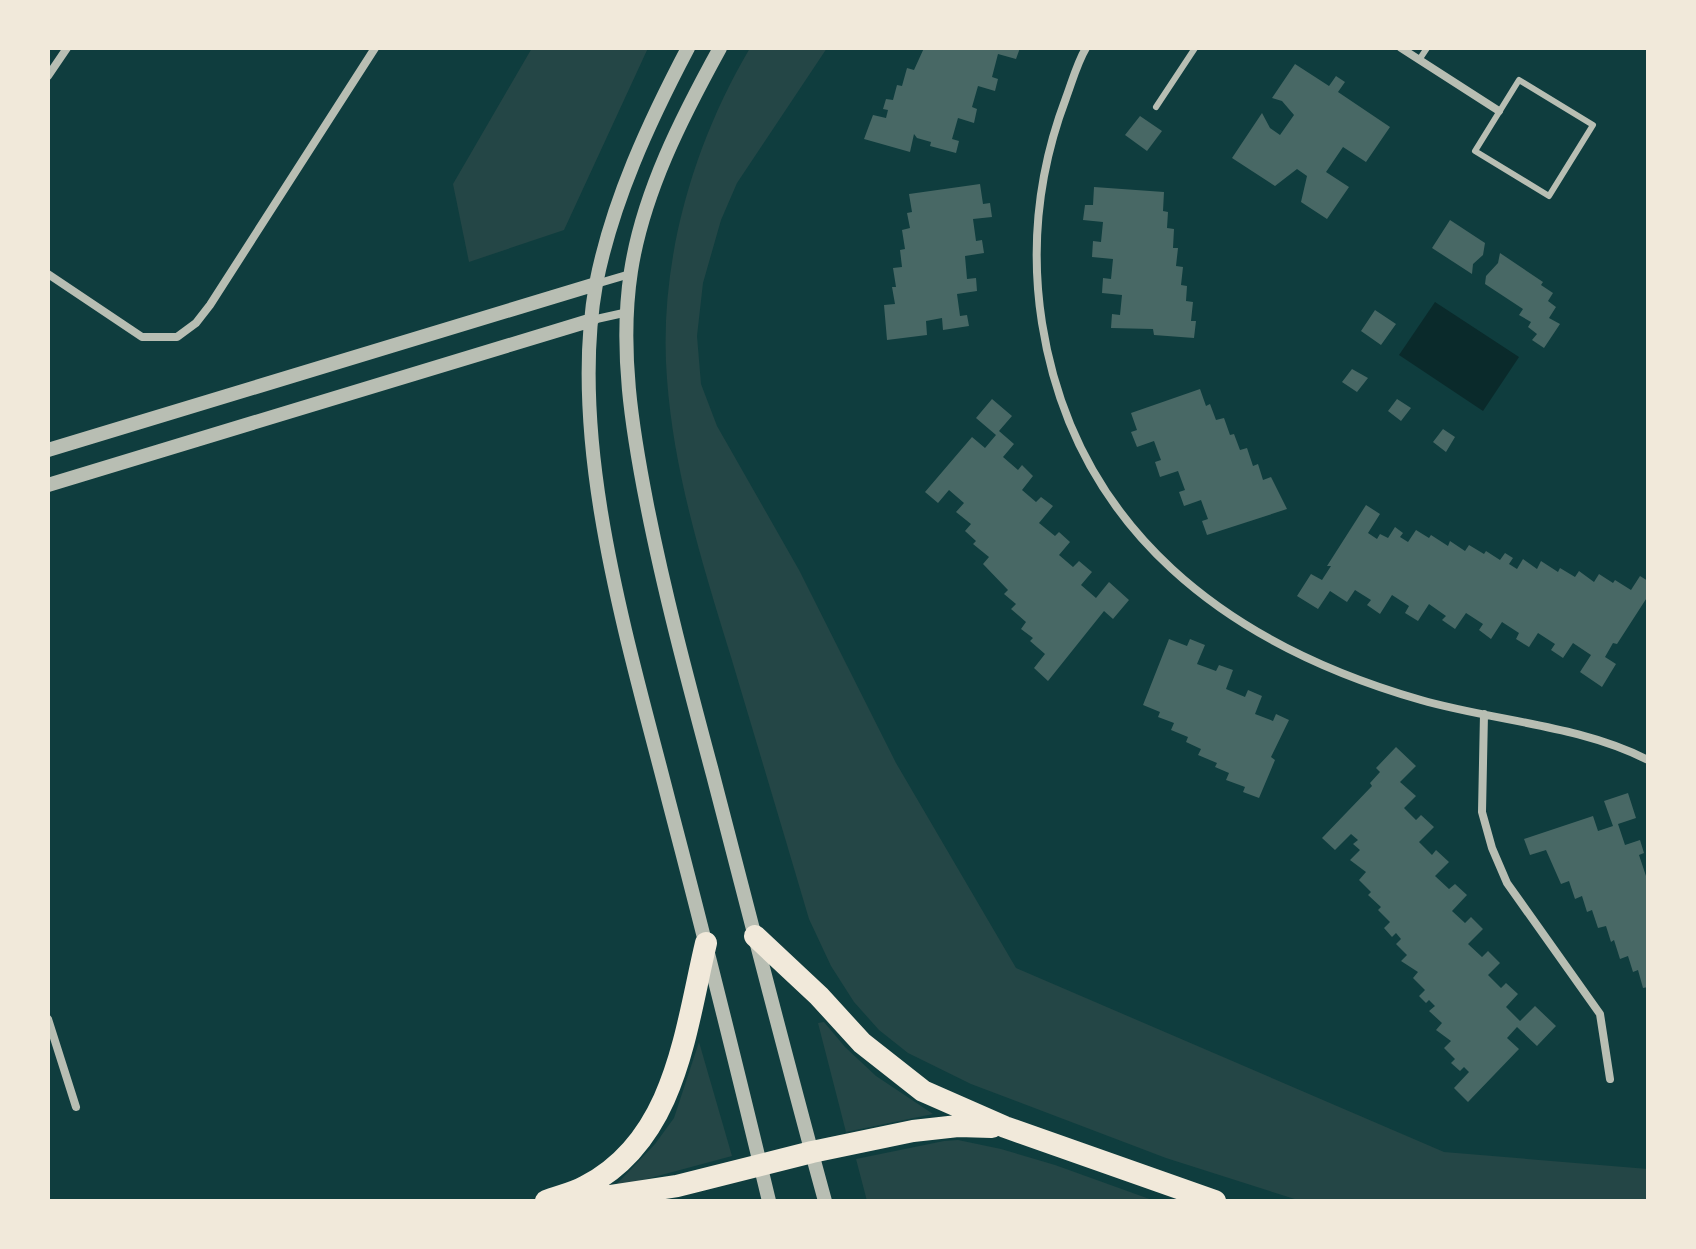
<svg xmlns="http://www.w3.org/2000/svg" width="1696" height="1249" viewBox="0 0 1696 1249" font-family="'IBM Plex Serif',serif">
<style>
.green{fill:#244646}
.water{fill:#0a2a2b}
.building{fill:#486865}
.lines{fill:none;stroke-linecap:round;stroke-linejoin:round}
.service{stroke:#b8beb3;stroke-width:6}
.minor{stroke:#b8beb3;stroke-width:8}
.tertiary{stroke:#b8beb3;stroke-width:14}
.trunk{stroke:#f1e9da;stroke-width:22}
</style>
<rect width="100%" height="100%" fill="#0f3d3e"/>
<path class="green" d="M532,48H648L564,230L469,262L453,184Z
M750,48H827L737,183L721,220L703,283L697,336L701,384L717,426L799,570L896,763L1016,968L1444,1152L1648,1169V1201H1301L1166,1158L971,1084L908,1053L879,1030L854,1002L831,966L809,919C783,831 757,744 731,657C703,566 674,474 667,379C658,265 692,146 750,48Z
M824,1022L845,1047L876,1076L933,1114L846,1132L818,1023Z
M699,1042L732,1156L613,1188L655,1144L674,1118Z
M958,1140L1001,1149L1055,1165L1155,1201H867L856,1159L944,1141Z"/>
<path class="water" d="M1435,302L1519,357L1483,411L1399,355Z"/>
<path class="building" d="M924,48H1020L1016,59L998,54L992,77L998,79L995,91L978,86L972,107L977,109L974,123L958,118L952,139L959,141L956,153L930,146L931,142L917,138L914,134L910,152L864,139L873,115L886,118L888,110L883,109L886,99L893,100L897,85L902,86L907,68L914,70Z
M1295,64L1329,86L1336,76L1345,82L1338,92L1390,127L1366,162L1343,147L1326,172L1349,187L1327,219L1301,202L1307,176L1297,169L1275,186L1232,158L1262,113L1270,128L1280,135L1294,115L1282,101L1272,98Z
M1140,116L1162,131L1147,151L1125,135Z
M980,184L983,204L990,203L992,217L973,219L976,241L982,240L984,253L965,256L967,279L976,278L977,291L957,294L960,316L967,315L969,326L943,330L942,318L926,321L927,335L887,340L884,305L895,304L892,287H896L893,268L902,267L900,250L905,249L902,230L910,228L907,213L912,212L909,194Z
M1094,187L1164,192L1163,211L1168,212L1167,228L1174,229L1173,248H1178L1176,266L1183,267L1181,285L1187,286L1186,301L1193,302L1191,321H1196L1194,338L1154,335L1153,329L1111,328L1112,314L1120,315L1122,295L1102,293L1103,278L1111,279L1113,259L1092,257L1093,241L1101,242L1103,222L1083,220L1085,205H1093Z
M1450,220L1485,243L1483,255L1473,264L1472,274L1432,248Z
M1500,253L1543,282L1541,285L1553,293L1548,301L1556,307L1549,318L1560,324L1544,348L1532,340L1537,334L1528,327L1531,322L1519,315L1523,309L1485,284L1486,276L1498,263Z
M1375,310L1396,324L1381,345L1361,331Z
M1352,369L1368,378L1357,392L1342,382Z
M1200,389L1206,406L1210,404L1216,420L1224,418L1230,435L1234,434L1240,450L1247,448L1253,466L1258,464L1263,480L1271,477L1287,509L1207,535L1202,521L1208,519L1201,500L1184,506L1179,492L1185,490L1178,471L1160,477L1155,462L1161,460L1154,441L1137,447L1131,432L1137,430L1131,413Z
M992,399L1012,416L999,431L1014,444L1003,457L1018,470L1022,465L1033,476L1022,490L1036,502L1041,497L1053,506L1039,523L1055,536L1059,532L1070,542L1059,555L1073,567L1079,561L1092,572L1081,585L1096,598L1109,582L1129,600L1113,619L1104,611L1048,681L1034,668L1045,654L1030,641L1033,638L1021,629L1026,622L1011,609L1016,604L1004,594L1008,590L983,564L989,557L973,544L976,541L965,531L971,524L956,512L964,503L949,490L938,503L925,492L972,437L985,448L996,435L976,418Z
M1397,399L1411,408L1401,421L1388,411Z
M1443,429L1455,437L1446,452L1433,442Z
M1366,505L1380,514L1368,533L1377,539L1380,534L1388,538L1395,527L1403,533L1400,537L1408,542L1416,530L1429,538L1431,535L1448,546L1450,541L1465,551L1469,545L1484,554L1486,551L1500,560L1505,553L1513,558L1509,564L1517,569L1523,559L1537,569L1541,561L1558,572L1560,568L1575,577L1579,571L1594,582L1599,574L1613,583L1615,580L1631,590L1640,576L1648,581V596L1617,644L1613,643L1605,657L1616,664L1602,687L1580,672L1591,655L1573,643L1563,658L1551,650L1555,644L1538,633L1529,647L1516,639L1519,633L1502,622L1491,639L1479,630L1483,624L1466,613L1455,629L1442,620L1446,616L1429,604L1418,621L1405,613L1409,606L1392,595L1380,614L1367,605L1371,600L1355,590L1347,602L1330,591L1318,609L1297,596L1311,574L1322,580L1331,566H1327Z
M1169,639L1187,646L1190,639L1205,645L1197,664L1216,671L1219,665L1233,670L1226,689L1245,697L1248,690L1262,696L1255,714L1273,721L1276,714L1289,720L1271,757L1275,760L1259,798L1243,792L1245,787L1226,780L1229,773L1215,767L1217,763L1198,755L1201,749L1186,742L1188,737L1171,730L1174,723L1158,717L1160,712L1143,705Z
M1396,747L1416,766L1400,782L1416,796L1404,808L1416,820L1421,815L1434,827L1419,842L1432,855L1436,850L1449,862L1435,876L1449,889L1455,884L1467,895L1452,911L1465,923L1471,917L1483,929L1468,944L1482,957L1488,951L1500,963L1488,975L1501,988L1506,983L1518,994L1506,1007L1520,1021L1535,1006L1556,1026L1537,1046L1517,1027L1507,1038L1519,1049L1468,1102L1454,1088L1469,1072L1464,1067L1460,1071L1451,1063L1455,1059L1444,1048L1451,1041L1436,1030L1442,1023L1429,1011L1435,1006L1429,1000L1426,1003L1419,996L1425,990L1413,978L1418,972L1401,961L1407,955L1396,944L1401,939L1396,933L1392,937L1384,928L1390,922L1378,910L1381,907L1368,895L1371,892L1359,880L1366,872L1350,860L1360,850L1353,844L1358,840L1351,834L1335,850L1322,838L1372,786L1370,783L1380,772L1376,768Z
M1628,793L1636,818L1618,824L1625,845L1640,840L1644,853L1639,855L1646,876H1648V987L1643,988L1638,970L1633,972L1628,956L1620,959L1614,940L1611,942L1606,926L1598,928L1592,910L1587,912L1582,896L1575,899L1569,881L1561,884L1546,850L1530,855L1524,839L1593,816L1598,831L1613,826L1604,801Z"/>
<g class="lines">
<path class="service" d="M1419,60L1427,48
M1519,80L1593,125L1549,196L1475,151Z
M1156,107L1195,48"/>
<path class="minor" d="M1086,48C1077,63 1072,82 1066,98C1038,172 1030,246 1042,323C1075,531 1229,645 1421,700C1494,721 1580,725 1648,760
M1401,48L1499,111
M48,76L67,48
M48,274L142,337H177L196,323L210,305L375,48
M596,284L630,274
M592,320L628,312
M1484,714L1482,812L1492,848L1507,883L1600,1014L1610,1079
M48,1019L76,1107"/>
<path class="tertiary" d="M688,48C649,122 612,202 596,284C567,445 629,645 669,802C704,935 737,1068 769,1201
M720,48C682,117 643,193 631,271C619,349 632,429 647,505C665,596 689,685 713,775C750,917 786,1059 825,1201
M48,450L596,284
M48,485L592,320"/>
<path class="trunk" d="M755,936L819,996L862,1043L923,1091L1005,1127L1215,1201
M546,1201C559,1196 574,1193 586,1186C676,1139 685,1031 706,943
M578,1201L677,1186L812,1152L913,1131L958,1126L992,1127"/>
</g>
<rect width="1696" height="1249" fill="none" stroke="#f1e9da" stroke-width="100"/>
</svg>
